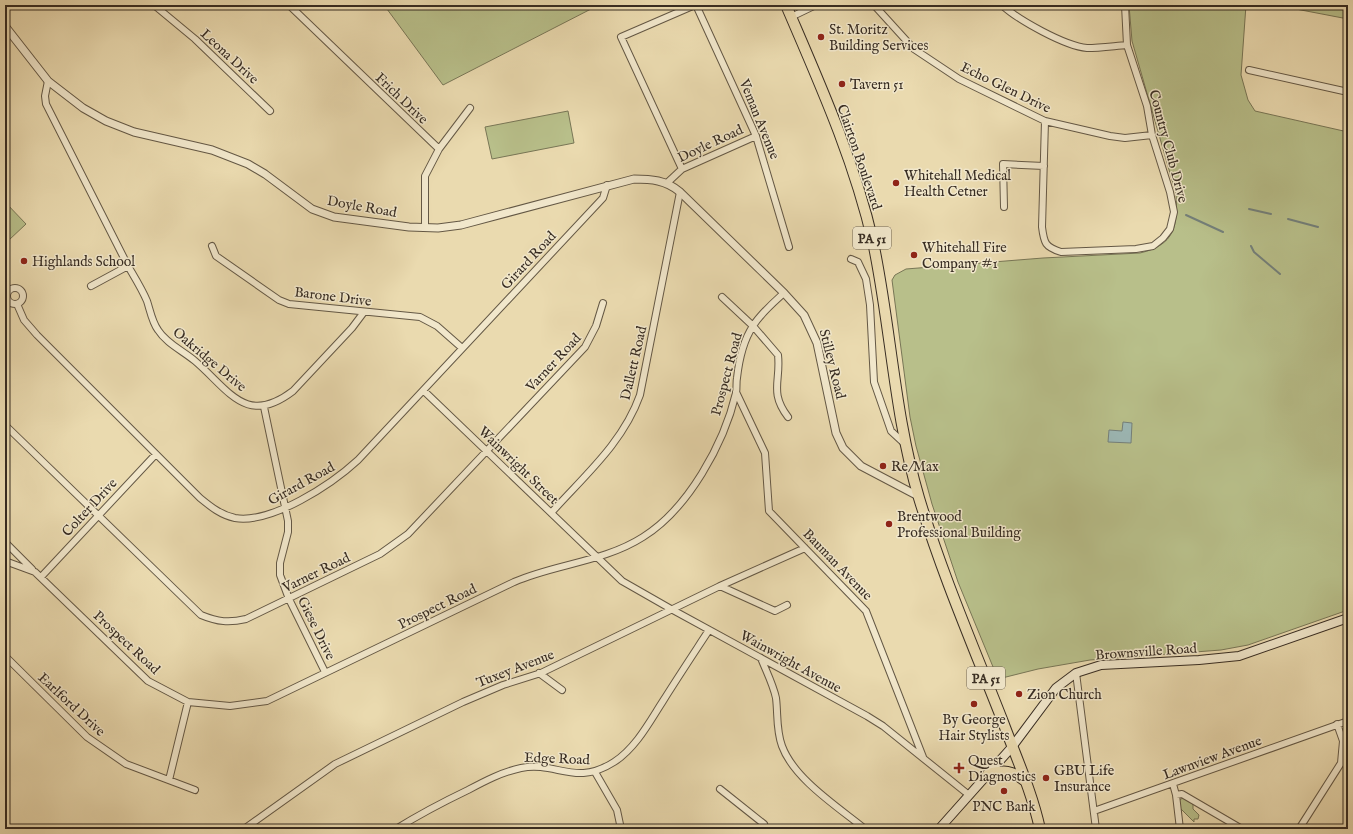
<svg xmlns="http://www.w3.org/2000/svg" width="1353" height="834" viewBox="0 0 1353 834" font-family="'IM FELL English',serif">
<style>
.green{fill:#b8bf8a;stroke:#787656}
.water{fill:#9cb8b6;stroke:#74807b}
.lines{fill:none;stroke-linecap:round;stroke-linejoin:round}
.stream{stroke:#74807b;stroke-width:2}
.minor-casing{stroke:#645845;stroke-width:8}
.tertiary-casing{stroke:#645845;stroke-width:9}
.secondary-casing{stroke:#372c22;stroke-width:10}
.trunk-casing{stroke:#372c22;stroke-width:12}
.minor{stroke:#f1e7cb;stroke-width:6}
.tertiary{stroke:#f1e7cb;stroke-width:7}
.secondary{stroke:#f1e7cb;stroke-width:8}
.trunk{stroke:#eadaaf;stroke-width:10}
.poi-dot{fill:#8f2418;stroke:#f1e7cb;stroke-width:1.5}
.labels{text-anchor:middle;stroke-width:3;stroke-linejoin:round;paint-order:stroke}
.shield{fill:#f1e7cb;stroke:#6f6455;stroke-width:1}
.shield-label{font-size:13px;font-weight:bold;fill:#372c22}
.poi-label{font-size:14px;fill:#372c22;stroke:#f1e7cb;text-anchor:start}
.street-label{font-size:14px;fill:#372c22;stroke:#f1e7cb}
</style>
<rect width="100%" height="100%" fill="#eadaaf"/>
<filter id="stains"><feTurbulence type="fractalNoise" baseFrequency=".005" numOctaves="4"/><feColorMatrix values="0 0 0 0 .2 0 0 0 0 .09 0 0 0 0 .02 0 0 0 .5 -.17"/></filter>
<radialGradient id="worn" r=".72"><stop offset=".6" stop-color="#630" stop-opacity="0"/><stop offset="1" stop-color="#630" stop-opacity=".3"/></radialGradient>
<path class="green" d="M384,5H590L591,9L443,85Z
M1129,5H1246L1241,75L1248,100L1255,111L1348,132V610L1248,645L1221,650L1090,660L1038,669L998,679L958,582L932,504L916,446L910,417L892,280L895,275L906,269L1043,258L1140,253C1175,245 1178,226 1176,194L1132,41Z
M1275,5H1348V19Z
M568,111L574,143L492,159L485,127Z
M5,202L26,224L9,240H5Z
M1183,798L1193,804V809L1199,815L1198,819H1194V822L1180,808L1179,800Z"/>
<path class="water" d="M1123,422L1132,423L1131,443L1108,442L1109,430L1122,431Z"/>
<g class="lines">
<path class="stream" d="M1249,209L1271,214
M1186,215L1223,232
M1288,219L1318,227
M1251,246L1254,252L1280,274"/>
<g class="minor-casing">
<path id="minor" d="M154,5L195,39L270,111
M289,5L439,149L425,176V228
M696,5L756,136L789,247
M874,5L914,49L959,79L1045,121L1110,136L1125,138L1152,135
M1002,5C1018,20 1065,46 1087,48C1100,48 1114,46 1127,45
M791,17L816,5
M1249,70L1348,92
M48,81L45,96L46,104L128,266C135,278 142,289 147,301C150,310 152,322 158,330C166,343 183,351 195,361C229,390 246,427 293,391L352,328L364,312
M1045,121L1042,227C1044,243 1045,247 1061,252L1136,249L1153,246L1163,238L1170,229L1174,212L1170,192L1152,135L1147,106L1127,45L1125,5
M439,149L470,108
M682,169L621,37L695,5
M667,183L682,169L756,136
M1004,207L1003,164L1044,166
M212,246L216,256L279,300L289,304L420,317L437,326L462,348
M851,259L858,262L866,279L870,305L874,382L891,431L905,444
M91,286L128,266
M7 296a8 8 0 1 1 16 0a8 8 0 1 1-16 0Z
M722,297L753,326L778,355C781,381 769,392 788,417
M17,304L24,320L37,335L200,498C211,507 221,515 235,518C272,524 332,484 358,460L603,198L607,185
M424,391L622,581L671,609L867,716L883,726L969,795
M736,392L765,453L769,511L866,611L923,757
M264,407L288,521V532L280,563V575L289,599L325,672
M5,425L201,615C218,622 229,623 246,619L380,554L408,534L585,347L596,326L603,303
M551,513C584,476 623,443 640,395L680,192
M5,542L32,569
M5,561L35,572L148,681L188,702L230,706L267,701L514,582C555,564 604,562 643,537C688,509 724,444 736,393C737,388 736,382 737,378C739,360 743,341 753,326C761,313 773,303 784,293
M41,577L156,454
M720,586L775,611L787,605
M5,656L87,737L126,764L195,790
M761,658C766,671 773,684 776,698C778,714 776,730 782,746C794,779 838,807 865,829
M539,673L562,690
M1076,673L1096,829
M595,772L617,810L621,829
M169,780L188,702
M1173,784L1176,795L1180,829
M720,789L764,824L758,829
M1176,795L1182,794L1242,829
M1094,811L1348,721
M244,829L335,764L463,702L503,685L541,673L720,586L805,548
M396,829C420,814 443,802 468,790C485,781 502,772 521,768C557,761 575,787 614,762C636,748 650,721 663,701C678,677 694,653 709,630
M852,829L857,823
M1299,829L1341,763L1343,741L1337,724"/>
</g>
<g class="tertiary-casing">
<path id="tertiary" d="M5,26L48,81L83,108L106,121L134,132L212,150L248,164L265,174L312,209L334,217L409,227L438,228L461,225L634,179C651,179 666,180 680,192L784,293L804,315L817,343L836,433L843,448L861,466L918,496"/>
</g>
<g class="secondary-casing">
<path id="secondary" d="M939,829L1012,747L1056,688L1076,673L1101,665L1199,660L1239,656L1348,618"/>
</g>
<g class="trunk-casing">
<path id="trunk" d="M786,5C819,82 854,159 873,242C891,327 894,414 919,498C942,574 974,648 1003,722C1016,757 1032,792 1040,829
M988,774C1004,770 1012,770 1025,781"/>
</g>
<use href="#minor" class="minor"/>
<use href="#tertiary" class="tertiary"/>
<use href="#secondary" class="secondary"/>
<use href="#trunk" class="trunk"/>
</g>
<g class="poi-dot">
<circle cx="821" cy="37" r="4"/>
<circle cx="842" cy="84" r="4"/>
<circle cx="896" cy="183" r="4"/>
<circle cx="914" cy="255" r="4"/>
<circle cx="24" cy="261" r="4"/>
<circle cx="883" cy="466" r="4"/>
<circle cx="889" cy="524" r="4"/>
<circle cx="1019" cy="694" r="4"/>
<circle cx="974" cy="704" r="4"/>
<path d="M957 762h4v4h4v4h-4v4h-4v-4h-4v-4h4z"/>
<circle cx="1046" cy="778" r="4"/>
<circle cx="1004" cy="791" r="4"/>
</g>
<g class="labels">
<g class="shield">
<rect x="853" y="227" width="38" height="22" rx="3"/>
<rect x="967" y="667" width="38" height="22" rx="3"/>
</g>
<g class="shield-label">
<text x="872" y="243">PA 51</text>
<text x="986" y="683">PA 51</text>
</g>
<g class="poi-label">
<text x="829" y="34">St. Moritz<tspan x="829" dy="16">Building Services</tspan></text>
<text x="850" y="89">Tavern 51</text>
<text x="904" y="180">Whitehall Medical<tspan x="904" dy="16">Health Cetner</tspan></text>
<text x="922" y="252">Whitehall Fire<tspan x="922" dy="16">Company #1</tspan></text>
<text x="32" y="266">Highlands School</text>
<text x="891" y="471">Re/Max</text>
<text x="897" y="521">Brentwood<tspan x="897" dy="16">Professional Building</tspan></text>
<text x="1027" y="699">Zion Church</text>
<text x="974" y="724" text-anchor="middle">By George<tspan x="974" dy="16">Hair Stylists</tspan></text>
<text x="968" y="765">Quest<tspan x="968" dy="16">Diagnostics</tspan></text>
<text x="1054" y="775">GBU Life<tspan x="1054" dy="16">Insurance</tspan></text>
<text x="1004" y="811" text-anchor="middle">PNC Bank</text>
</g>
<g class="street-label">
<text transform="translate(230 56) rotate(43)" y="5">Leona Drive</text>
<text transform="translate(1006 87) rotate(26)" y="5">Echo Glen Drive</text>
<text transform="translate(402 98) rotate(44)" y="5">Frich Drive</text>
<text transform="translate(760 119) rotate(68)" y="5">Veman Avenue</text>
<text transform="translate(710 143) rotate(-25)" y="5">Doyle Road</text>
<text transform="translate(1169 146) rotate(75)" y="5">Country Club Drive</text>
<text transform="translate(860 157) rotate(71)" y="5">Clairton Boulevard</text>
<text transform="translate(362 206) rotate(10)" y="5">Doyle Road</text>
<text transform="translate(528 260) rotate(-47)" y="5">Girard Road</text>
<text transform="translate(333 296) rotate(7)" y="5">Barone Drive</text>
<text transform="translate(210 359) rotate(40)" y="5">Oakridge Drive</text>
<text transform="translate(553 362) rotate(-47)" y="5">Varner Road</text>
<text transform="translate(633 363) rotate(-77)" y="5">Dallett Road</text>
<text transform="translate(833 364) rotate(76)" y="5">Stilley Road</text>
<text transform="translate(726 374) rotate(-75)" y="5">Prospect Road</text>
<text transform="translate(519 465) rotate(44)" y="5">Wainwright Street</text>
<text transform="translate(301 483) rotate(-29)" y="5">Girard Road</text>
<text transform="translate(89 507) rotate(-47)" y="5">Colter Drive</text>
<text transform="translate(838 564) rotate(46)" y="5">Bauman Avenue</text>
<text transform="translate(316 572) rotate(-26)" y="5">Varner Road</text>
<text transform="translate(437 606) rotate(-26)" y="5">Prospect Road</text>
<text transform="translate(317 628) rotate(64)" y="5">Giese Drive</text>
<text transform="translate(127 642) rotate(43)" y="5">Prospect Road</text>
<text transform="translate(1146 651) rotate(-4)" y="5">Brownsville Road</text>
<text transform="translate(791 661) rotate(29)" y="5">Wainwright Avenue</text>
<text transform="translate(515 668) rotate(-21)" y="5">Tuxey Avenue</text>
<text transform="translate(72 704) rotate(43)" y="5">Earlford Drive</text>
<text transform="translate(1212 757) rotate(-20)" y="5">Lawnview Avenue</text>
<text transform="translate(557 758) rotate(2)" y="5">Edge Road</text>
</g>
</g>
<rect width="1353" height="834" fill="none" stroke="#eadaaf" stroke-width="20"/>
<rect x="6" y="6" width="1341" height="822" fill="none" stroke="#372c22" stroke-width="2"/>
<rect x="10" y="10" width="1333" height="814" fill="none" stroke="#372c22"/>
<rect width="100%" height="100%" filter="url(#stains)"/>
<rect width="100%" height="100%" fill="url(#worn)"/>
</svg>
